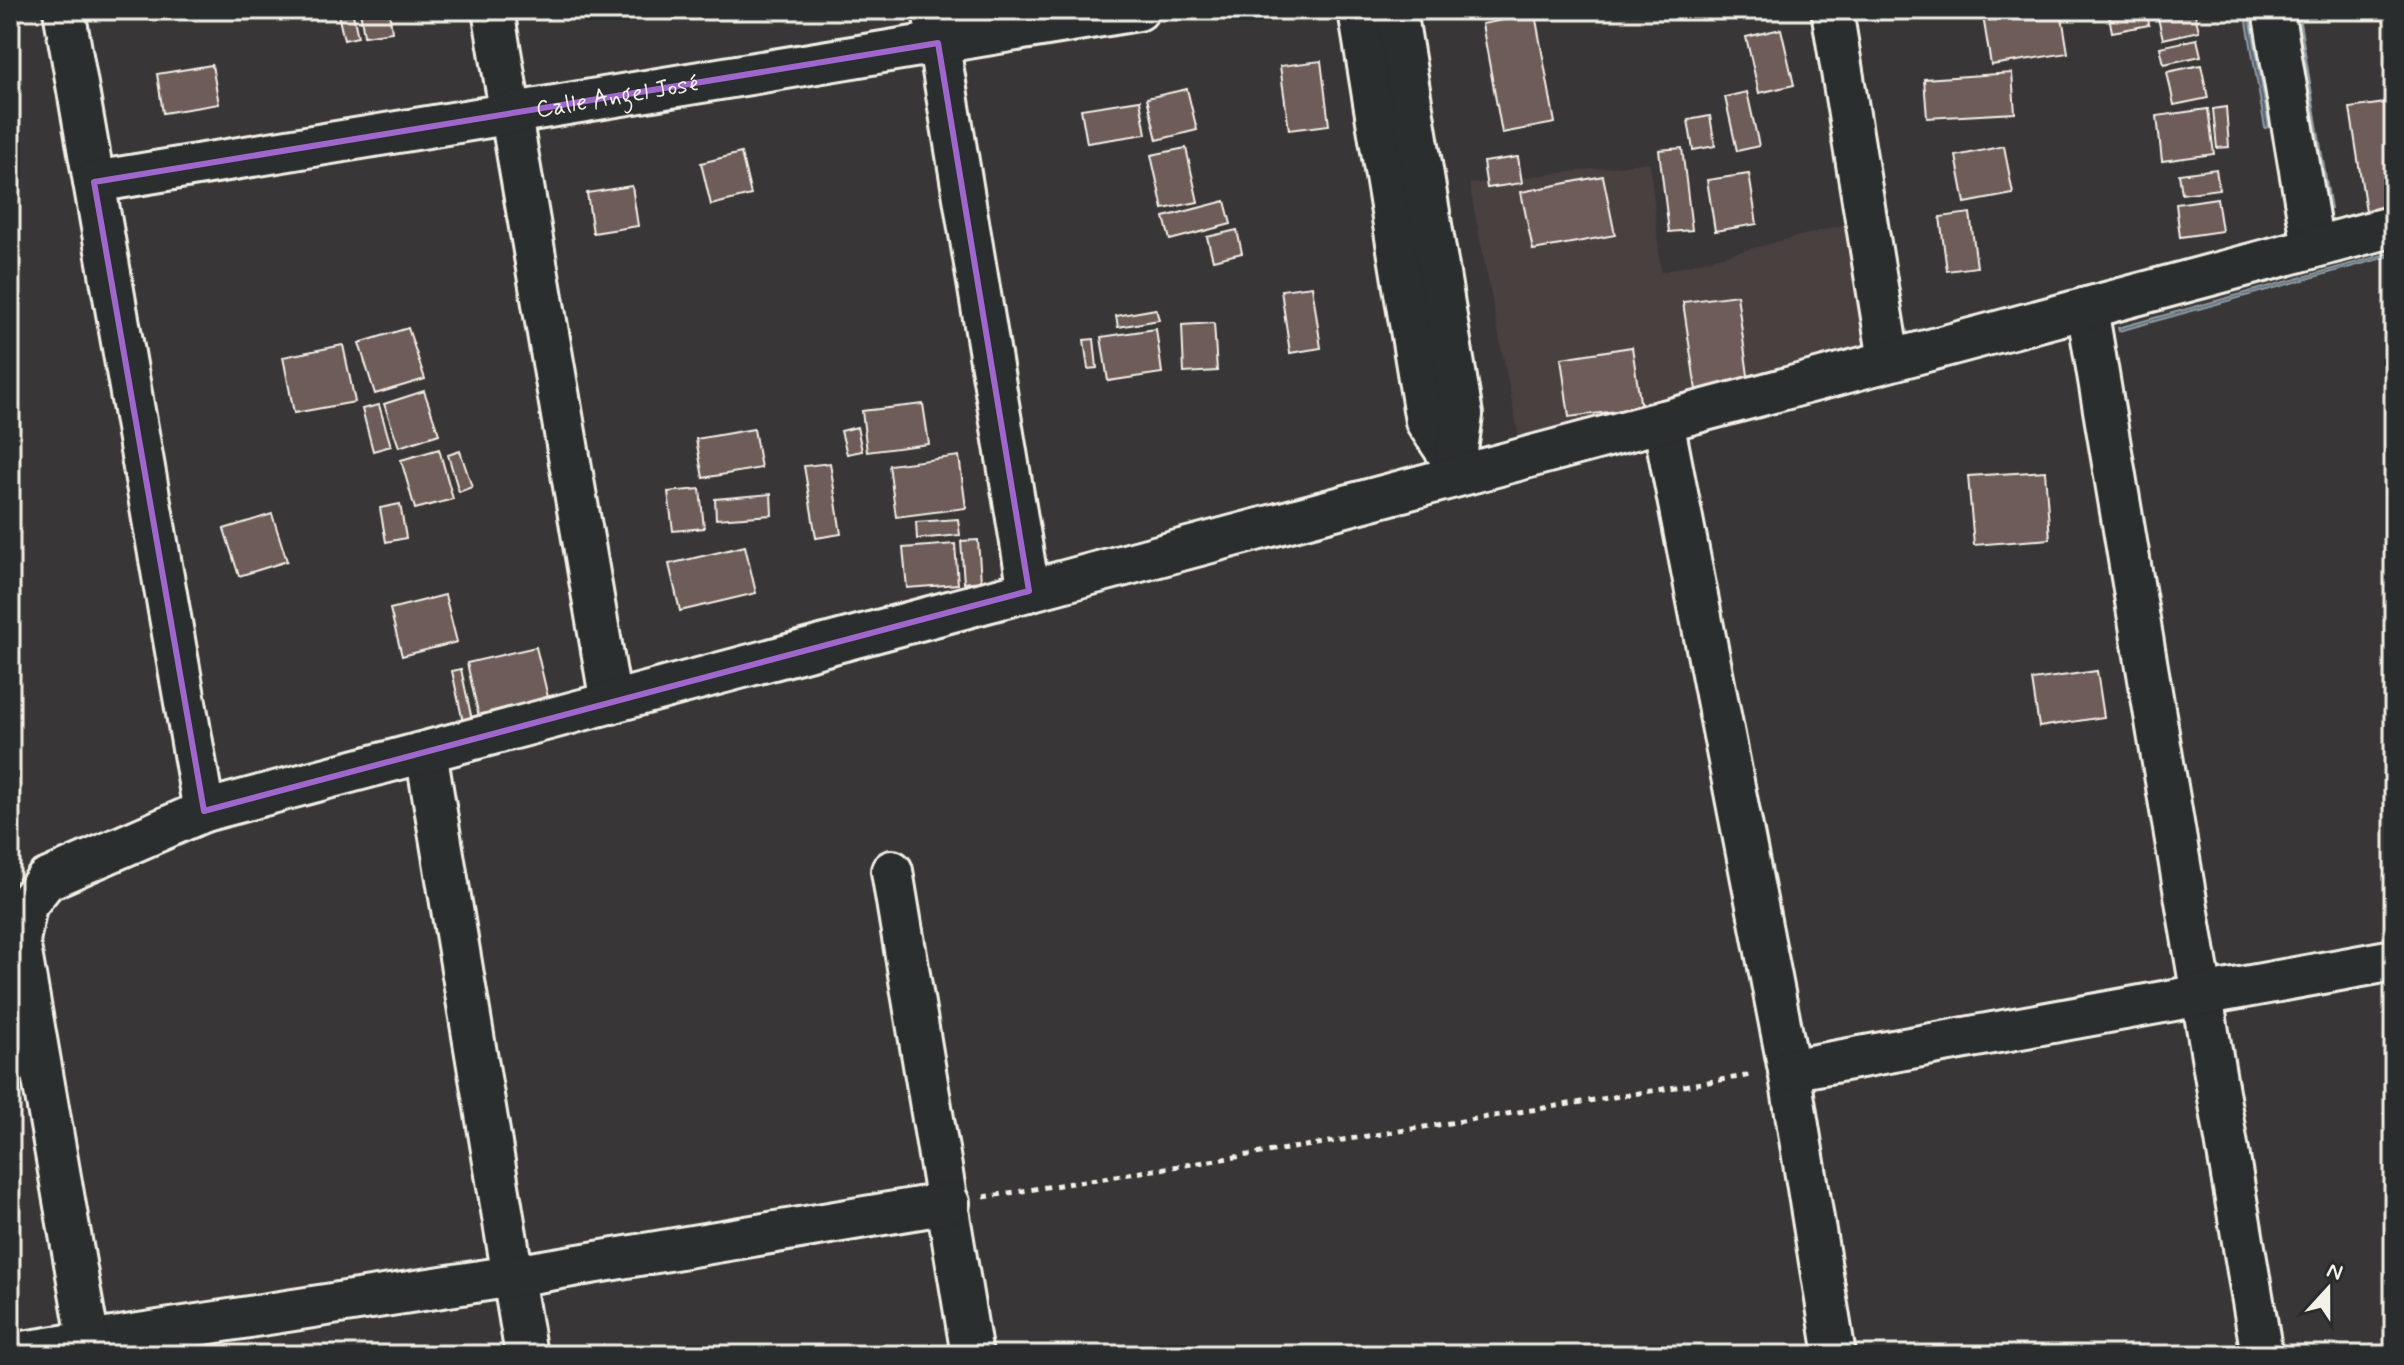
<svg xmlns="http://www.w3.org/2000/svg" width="2404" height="1365" viewBox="0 0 2404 1365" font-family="Mynerve,sans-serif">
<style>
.built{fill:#484140}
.water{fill:#4e6171;stroke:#909ba1;stroke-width:2}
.building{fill:#6e5c58;stroke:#f4f1e8;stroke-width:2}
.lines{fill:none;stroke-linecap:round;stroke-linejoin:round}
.street-casing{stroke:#f4f1e8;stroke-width:46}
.path{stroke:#f4f1e8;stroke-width:5;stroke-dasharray:6 6;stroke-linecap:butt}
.street{stroke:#2a2d2e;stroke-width:40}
.marked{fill:none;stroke:#9f67cb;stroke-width:6;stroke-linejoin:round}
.labels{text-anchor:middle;stroke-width:6;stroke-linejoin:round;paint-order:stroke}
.street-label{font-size:24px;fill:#f4f1e8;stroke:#2a2d2e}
</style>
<rect width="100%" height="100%" fill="#383636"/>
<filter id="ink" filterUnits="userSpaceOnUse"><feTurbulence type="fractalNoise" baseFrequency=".0125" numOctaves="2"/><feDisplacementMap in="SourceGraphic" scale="16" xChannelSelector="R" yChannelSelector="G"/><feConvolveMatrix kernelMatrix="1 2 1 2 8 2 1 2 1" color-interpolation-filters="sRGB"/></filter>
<g filter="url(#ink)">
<path class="built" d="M1650,162L1661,272L1850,223L1868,346L1519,438L1469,184Z"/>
<path class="water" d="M2245,10H2249L2269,127L2265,128Z
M2296,10H2298L2331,209H2329Z
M2394,252V255L2119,331L2118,328Z"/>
<path class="building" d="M337,10H352L358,37L344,40Z
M360,10H389L392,32L364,36Z
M1982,10H2061L2068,53L1991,65Z
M2108,10H2147L2149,25L2112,32Z
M2156,10H2194L2199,31L2163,39Z
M1535,14L1555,123L1502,133L1482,24Z
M1781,29L1794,85L1759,93L1746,37Z
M2197,39L2201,56L2164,64L2160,47Z
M1321,61L1329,125L1289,130L1280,66Z
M212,65L219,104L163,113L157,74Z
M2201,65L2208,98L2174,105L2167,72Z
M2012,73L2015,113L1927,118L1924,79Z
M1187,89L1197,130L1157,140L1147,98Z
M1747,92L1759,146L1737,151L1725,97Z
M1140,100L1146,134L1087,143L1081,109Z
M2385,103L2394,161V207L2366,211L2350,108Z
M2226,107L2229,147L2217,148L2213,109Z
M2208,109L2214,154L2162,161L2157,116Z
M1710,116L1715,146L1693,150L1688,120Z
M2004,146L2013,194L1965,203L1956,156Z
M1186,148L1198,202L1163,209L1151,155Z
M1682,148L1692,230L1669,232L1659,150Z
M741,153L751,195L711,205L701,163Z
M1518,157L1522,183L1487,188L1483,162Z
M2216,169L2219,189L2182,194L2179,174Z
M1749,174L1757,224L1715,231L1707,180Z
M1603,176L1615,235L1533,250L1521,192Z
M632,186L638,226L593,233L587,193Z
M2217,198L2222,231L2180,237L2176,204Z
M1225,201L1231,224L1170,240L1164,217Z
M1970,213L1977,267L1947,271L1940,217Z
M1237,230L1242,253L1213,260L1207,237Z
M1312,286L1321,348L1290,353L1281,290Z
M1737,295L1750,390L1697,397L1683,302Z
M1156,309L1159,320L1118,327L1116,316Z
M1214,323L1217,371L1184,373L1182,325Z
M408,328L425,379L375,394L359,343Z
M1156,329L1162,373L1108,381L1101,337Z
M1094,339L1097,368L1088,369L1084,340Z
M343,345L355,402L294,413L283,357Z
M1632,347L1641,408L1569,417L1561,358Z
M424,391L439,434L399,447L384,404Z
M923,404L929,444L867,452L862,411Z
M379,405L391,446L373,451L362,409Z
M857,427L862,451L847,454L841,431Z
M754,429L761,468L703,478L696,439Z
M439,449L453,499L415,509L401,460Z
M460,451L472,487L459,492L448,455Z
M959,456L966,508L896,517L889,465Z
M830,463L841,534L816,538L804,466Z
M2045,471L2050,539L1974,545L1968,476Z
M700,489L704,528L673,531L668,492Z
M771,494L772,515L716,519L715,499Z
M400,504L406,538L386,542L380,508Z
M272,514L287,561L239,576L224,529Z
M958,519L960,535L917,539L916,522Z
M978,540L981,581L964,583L961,541Z
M955,544L958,584L907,588L903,548Z
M745,546L756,593L680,611L669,564Z
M445,595L457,642L402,656L390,609Z
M536,647L549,701L479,717L467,663Z
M461,669L472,720L463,722L452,671Z
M2097,671L2104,717L2039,727L2032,680Z"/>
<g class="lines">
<g class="street-casing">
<g id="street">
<path d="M64,10L204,811"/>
<path d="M493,10L611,703"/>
<path d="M933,10L1029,591"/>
<path d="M1359,10L1426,421L1455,464"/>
<path d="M1396,10L1462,415L1455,464V476"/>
<path d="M1832,10L1889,360"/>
<path d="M2273,10L2313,247"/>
<path id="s1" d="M94,182L1138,10"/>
<path d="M2087,308L2262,1355"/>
<path d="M1663,421L1789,1070L1835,1355"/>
<path d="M426,752L526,1355"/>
<path d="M892,871L972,1355"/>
<path d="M1789,1070L2394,960"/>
<path d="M10,1354L513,1276L949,1203"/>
<path d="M91,1355L19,941L26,905L46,880L204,811L2394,226"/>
</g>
</g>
<path class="path" d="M984,1197L1752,1075"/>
<use href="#street" class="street"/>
</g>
</g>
<path class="marked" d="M938,43L1029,591L204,811L94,182Z"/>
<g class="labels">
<g class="street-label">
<text dy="8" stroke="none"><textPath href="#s1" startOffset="530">Calle Angel José</textPath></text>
</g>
</g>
<rect width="2404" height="1365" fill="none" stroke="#2a2d2e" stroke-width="40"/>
<rect x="20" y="20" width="2364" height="1325" fill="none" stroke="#f4f1e8" stroke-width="3" filter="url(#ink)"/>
<g transform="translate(2328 1289) rotate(21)" stroke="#2a2d2e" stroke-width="6" paint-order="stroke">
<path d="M0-6L14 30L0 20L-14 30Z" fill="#f4f1e8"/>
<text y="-12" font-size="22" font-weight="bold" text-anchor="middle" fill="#f4f1e8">N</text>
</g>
</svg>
